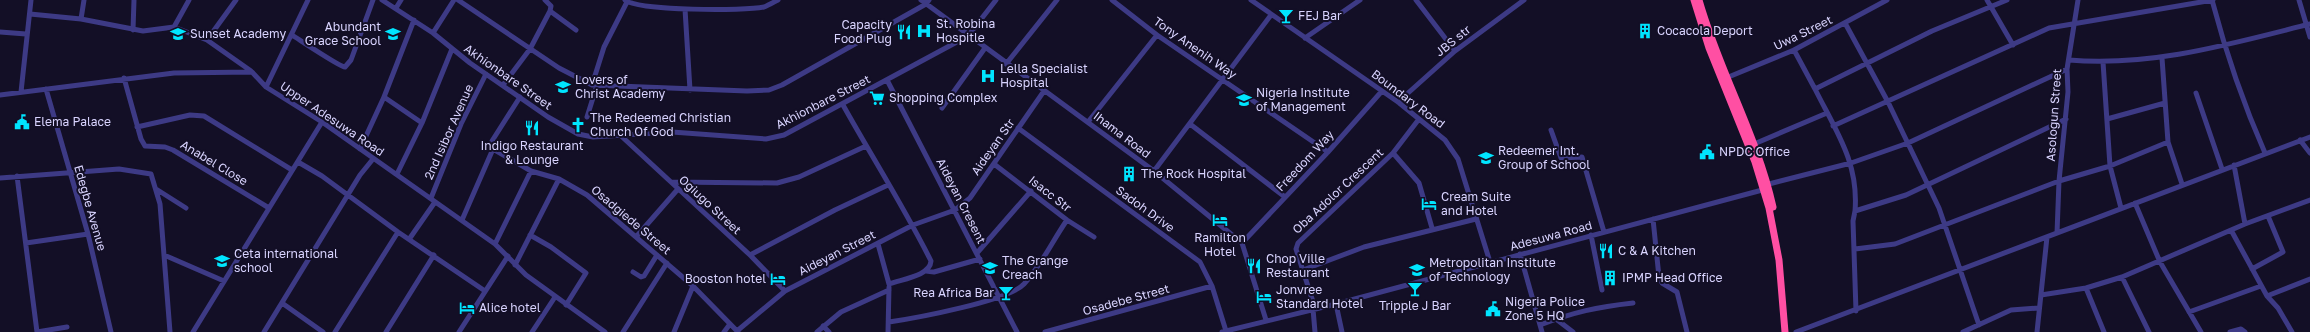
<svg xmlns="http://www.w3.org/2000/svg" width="2310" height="332" viewBox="0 0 2310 332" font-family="'Golos Text',sans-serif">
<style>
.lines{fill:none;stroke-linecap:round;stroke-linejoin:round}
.minor{stroke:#3d3a85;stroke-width:5}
.highway{stroke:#ff4fa3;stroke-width:7}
.labels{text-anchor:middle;stroke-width:4;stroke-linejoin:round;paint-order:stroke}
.poi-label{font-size:12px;fill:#d9d4ff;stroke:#130f26;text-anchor:start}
.street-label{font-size:12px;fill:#d9d4ff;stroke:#130f26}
</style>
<rect width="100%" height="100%" fill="#130f26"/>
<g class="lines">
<path class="minor" d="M382,0L433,33L470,63L548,117L578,134L593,137L672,132L766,139L784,135L968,36L996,0
M458,0L559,68L592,85L747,91L769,90L782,85L926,4L929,0
M625,0C639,11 745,11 764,7C769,5 774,2 778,0
M921,0L1154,171L1242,243L1266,320
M1112,0L1157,35L1328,152
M1251,0L1398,102L1445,140L1458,159L1490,262
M1416,0L1455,51
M1987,0L2013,45
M2212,0C2226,53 2243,103 2265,153
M2299,0L2310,37
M396,8L401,0
M685,9L690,90
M550,11L576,30
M30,14L81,19L143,31L174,27L207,40L251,71
M81,19L84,0
M1845,23L1888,102L1939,208L1979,325
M174,27L189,0
M133,30L134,0
M0,32L26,34
M433,33L454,0
M292,35C300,40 340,67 345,67L351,60L373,0
M1305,38L1360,0
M207,40L236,0
M1794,50L1815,89
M2162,58L2168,142L2182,184
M2069,60C2152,67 2230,44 2310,24
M2103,62L2110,166L2121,208
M1006,64L1057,0
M124,78L141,139L145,146L165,147L173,150L269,208
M1726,78L1794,50L1887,0
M887,80L1017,332
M503,85L530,49L550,11L551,6L545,0
M592,85L604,47L628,0
M266,87L308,0
M46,89L88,234L111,332
M21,92L31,0
M2196,93L2222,169
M0,95L174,73L252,72L266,87L322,122L495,244L526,275L605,332
M384,97L422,123
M1398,102L1455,51L1524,0
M843,105C872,157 904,207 931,261C930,276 902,279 889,284L878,244
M942,108L985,48
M587,117L597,85
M2107,119L2165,103
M1088,122L1157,35
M1190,124L1285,197
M1833,126L2049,28L2213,0
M137,127L190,115L204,116L292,170
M1018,128L1200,262L1212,286L1226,331
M1551,130L1561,158L1582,157L1604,232
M619,134L750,255L785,291
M2300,140L2310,153
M1754,144L1827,113
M360,149L384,97L414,20
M493,149L531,171L559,179L587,195L693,286L738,332
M1393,153L1419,183L1432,228
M298,162L322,176L398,232L485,291
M994,164L1067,220L1094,237
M2234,165L2245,224
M1154,171L1271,15
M397,174L422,123L452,49
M17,176L37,332
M0,178L119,169L151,174L160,204L170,332
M671,182L777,183L799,177L866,146
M1765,185L1851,163L1908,143L2067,69
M156,189L186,208
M431,198L461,124L486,74
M2135,203L2160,262L2201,332
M1855,211C1859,163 1836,131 1815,89L1932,31L2007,0
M1653,219L1659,277L1662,283L1677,292L1687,332
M462,220L493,149L492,141L520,97
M2231,230L2267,296L2278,308L2292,332
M2057,233L2059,181L2068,92L2067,69L2078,0
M530,235L551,247L586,273L566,305
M1591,235L1602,290
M636,237L678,189
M410,238L435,202
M26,243L88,234
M1242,243L1328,152L1382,91
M495,244L531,171
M1855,249L1895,244L2059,181L2110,166L2168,142
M977,253L1031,191
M1520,254L1542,332
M164,255L224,281
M750,255L835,210L888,185
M515,265L559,179
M2252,269L2283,252L2268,216
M1303,270L1364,247L1476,219
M926,271L934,272L980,259
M633,272L641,277L644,276L657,255
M2122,277L2149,332
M2086,288L2104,332
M2041,295L2086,288L2122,277L2245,224L2310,200
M2267,296L2310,279
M282,303L323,332
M1336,304L1342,332
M1315,308L1296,249L1298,243L1393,153L1419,119
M1313,309L1315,332
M1856,311L1853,221L1855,211L1906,195L2066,119
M2189,312L2261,286
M1556,319L1573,332
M889,322C916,318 1008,301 1024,284C1041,266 1053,240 1067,220
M1540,325C1574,312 1597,307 1633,303
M823,326L829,332
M737,331L785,291L913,225L955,210L970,198L1044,91
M37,332L67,327
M193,332L322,122
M264,332L360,175L373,159
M335,332L398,232
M386,332L434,255
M459,332L508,256
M532,332L555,297
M623,332L667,263
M674,332L693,286
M724,332L730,324
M817,332L841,312L889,290
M888,332L889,287
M1045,332L1212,286
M1222,332L1336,304L1766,189
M1796,332L2310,137
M1963,332L2011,310L2039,308
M2037,332L2047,237
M2230,332L2241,329L2245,332"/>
<path class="highway" d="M1694,0L1709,48L1755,162L1769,208L1779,260L1785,332
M1699,0C1719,71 1757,135 1773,207"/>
</g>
<defs>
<g id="bar-bare" transform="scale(1.2)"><path d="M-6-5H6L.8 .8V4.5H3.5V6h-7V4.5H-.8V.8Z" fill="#00e5ff" stroke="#130f26" stroke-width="2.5" paint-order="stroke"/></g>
<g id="hospital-bare" transform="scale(1.2)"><path d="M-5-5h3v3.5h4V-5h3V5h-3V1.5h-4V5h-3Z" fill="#00e5ff" stroke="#130f26" stroke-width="2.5" paint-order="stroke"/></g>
<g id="building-bare" transform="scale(1.2)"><path d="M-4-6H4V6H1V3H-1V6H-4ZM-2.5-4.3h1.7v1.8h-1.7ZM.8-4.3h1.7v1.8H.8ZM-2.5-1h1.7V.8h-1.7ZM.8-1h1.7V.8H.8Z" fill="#00e5ff" stroke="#130f26" stroke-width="2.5" paint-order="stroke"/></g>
<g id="restaurant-bare" transform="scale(1.2)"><path d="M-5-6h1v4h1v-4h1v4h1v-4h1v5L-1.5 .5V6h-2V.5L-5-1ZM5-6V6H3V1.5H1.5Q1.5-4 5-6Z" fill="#00e5ff" stroke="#130f26" stroke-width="2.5" paint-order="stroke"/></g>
<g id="school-bare" transform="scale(1.2)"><path d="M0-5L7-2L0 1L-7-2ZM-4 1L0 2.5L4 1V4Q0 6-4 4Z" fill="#00e5ff" stroke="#130f26" stroke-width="2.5" paint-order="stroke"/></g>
<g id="supermarket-bare" transform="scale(1.2)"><path d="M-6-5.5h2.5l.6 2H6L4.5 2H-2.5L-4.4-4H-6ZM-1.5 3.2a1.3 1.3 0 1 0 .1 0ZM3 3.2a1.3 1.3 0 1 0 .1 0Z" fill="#00e5ff" stroke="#130f26" stroke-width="2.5" paint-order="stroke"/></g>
<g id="university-bare" transform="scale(1.2)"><path d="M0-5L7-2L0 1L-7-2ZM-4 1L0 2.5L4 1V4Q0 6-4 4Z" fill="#00e5ff" stroke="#130f26" stroke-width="2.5" paint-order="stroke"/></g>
<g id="civic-bare" transform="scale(1.2)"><path d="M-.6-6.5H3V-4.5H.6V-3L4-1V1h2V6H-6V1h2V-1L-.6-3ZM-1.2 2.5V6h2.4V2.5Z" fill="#00e5ff" stroke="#130f26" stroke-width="2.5" paint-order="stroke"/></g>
<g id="church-bare" transform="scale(1.2)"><path d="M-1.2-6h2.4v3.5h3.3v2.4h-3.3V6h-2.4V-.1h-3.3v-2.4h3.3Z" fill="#00e5ff" stroke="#130f26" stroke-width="2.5" paint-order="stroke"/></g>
<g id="hotel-bare" transform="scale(1.2)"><path d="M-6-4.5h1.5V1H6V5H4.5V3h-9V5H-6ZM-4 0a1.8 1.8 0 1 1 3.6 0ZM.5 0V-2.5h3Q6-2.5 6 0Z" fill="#00e5ff" stroke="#130f26" stroke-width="2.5" paint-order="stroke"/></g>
</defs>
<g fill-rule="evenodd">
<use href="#bar-bare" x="1286" y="16"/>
<use href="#hospital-bare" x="924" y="31"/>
<use href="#building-bare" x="1645" y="31"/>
<use href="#restaurant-bare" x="904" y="32"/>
<use href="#school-bare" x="178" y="34"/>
<use href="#school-bare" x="393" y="34"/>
<use href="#hospital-bare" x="988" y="76"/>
<use href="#school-bare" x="563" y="87"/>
<use href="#supermarket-bare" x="877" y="98"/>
<use href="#university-bare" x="1244" y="100"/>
<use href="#civic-bare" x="22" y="122"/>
<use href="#church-bare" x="578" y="125"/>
<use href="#restaurant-bare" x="532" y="128"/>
<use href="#civic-bare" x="1707" y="152"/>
<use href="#school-bare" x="1486" y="158"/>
<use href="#building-bare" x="1129" y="174"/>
<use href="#hotel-bare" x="1429" y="204"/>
<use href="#hotel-bare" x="1220" y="220"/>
<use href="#restaurant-bare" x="1606" y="251"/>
<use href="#school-bare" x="222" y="261"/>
<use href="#restaurant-bare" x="1254" y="266"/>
<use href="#school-bare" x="990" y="268"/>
<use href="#school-bare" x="1417" y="270"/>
<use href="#building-bare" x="1610" y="278"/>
<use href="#hotel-bare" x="778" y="279"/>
<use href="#bar-bare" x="1415" y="289"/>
<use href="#bar-bare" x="1006" y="293"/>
<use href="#hotel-bare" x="1264" y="297"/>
<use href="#hotel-bare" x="467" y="308"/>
<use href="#civic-bare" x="1493" y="309"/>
</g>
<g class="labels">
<g class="poi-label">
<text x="1298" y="20">FEJ Bar</text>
<text x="936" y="28">St. Robina<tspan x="936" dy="14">Hospitle</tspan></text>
<text x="892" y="29" text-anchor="end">Capacity<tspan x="892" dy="14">Food Plug</tspan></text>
<text x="381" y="31" text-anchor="end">Abundant<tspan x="381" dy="14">Grace School</tspan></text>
<text x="1657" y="35">Cocacola Deport</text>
<text x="190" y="38">Sunset Academy</text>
<text x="1000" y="73">Lella Specialist<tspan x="1000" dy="14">Hospital</tspan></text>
<text x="575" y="84">Lovers of<tspan x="575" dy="14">Christ Academy</tspan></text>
<text x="1256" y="97">Nigeria Institute<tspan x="1256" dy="14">of Management</tspan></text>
<text x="889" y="102">Shopping Complex</text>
<text x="590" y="122">The Redeemed Christian<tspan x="590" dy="14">Church Of God</tspan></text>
<text x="34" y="126">Elema Palace</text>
<text x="532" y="150" text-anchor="middle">Indigo Restaurant<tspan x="532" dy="14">&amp; Lounge</tspan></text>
<text x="1498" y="155">Redeemer Int.<tspan x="1498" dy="14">Group of School</tspan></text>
<text x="1719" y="156">NPDC Office</text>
<text x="1141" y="178">The Rock Hospital</text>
<text x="1441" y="201">Cream Suite<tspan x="1441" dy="14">and Hotel</tspan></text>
<text x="1220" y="242" text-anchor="middle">Ramilton<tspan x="1220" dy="14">Hotel</tspan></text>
<text x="1618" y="255">C &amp; A Kitchen</text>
<text x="234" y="258">Ceta international<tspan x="234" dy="14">school</tspan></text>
<text x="1266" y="263">Chop Ville<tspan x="1266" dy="14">Restaurant</tspan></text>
<text x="1002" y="265">The Grange<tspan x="1002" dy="14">Creach</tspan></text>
<text x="1429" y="267">Metropolitan Institute<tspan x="1429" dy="14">of Technology</tspan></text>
<text x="1622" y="282">IPMP Head Office</text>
<text x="766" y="283" text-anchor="end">Booston hotel</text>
<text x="1276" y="294">Jonvree<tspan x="1276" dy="14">Standard Hotel</tspan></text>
<text x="994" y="297" text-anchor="end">Rea Africa Bar</text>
<text x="1505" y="306">Nigeria Police<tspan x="1505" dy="14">Zone 5 HQ</tspan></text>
<text x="1415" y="310" text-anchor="middle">Tripple J Bar</text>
<text x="479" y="312">Alice hotel</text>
</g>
<g class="street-label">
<text transform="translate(1803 33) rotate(-26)" y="4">Uwa Street</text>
<text transform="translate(1453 41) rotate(-39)" y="4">JBS str</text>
<text transform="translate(1195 48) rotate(35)" y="4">Tony Anenih Way</text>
<text transform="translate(508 77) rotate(35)" y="4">Akhionbare Street</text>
<text transform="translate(1408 99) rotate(37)" y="4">Boundary Road</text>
<text transform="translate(823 102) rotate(-27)" y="4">Akhionbare Street</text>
<text transform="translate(2054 115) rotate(-86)" y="4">Asologun Street</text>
<text transform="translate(332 119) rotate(34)" y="4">Upper Adesuwa Road</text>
<text transform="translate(449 132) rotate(-66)" y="4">2nd Isibor Avenue</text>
<text transform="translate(1122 135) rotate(37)" y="4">Ihama Road</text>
<text transform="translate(993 147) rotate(-55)" y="4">Aideyan Str</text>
<text transform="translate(1305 161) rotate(-47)" y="4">Freedom Way</text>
<text transform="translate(214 163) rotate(31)" y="4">Anabel Close</text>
<text transform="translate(1338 191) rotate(-43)" y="4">Oba Adolor Crescent</text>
<text transform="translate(1050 194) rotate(38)" y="4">Isacc Str</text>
<text transform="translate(961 201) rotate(63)" y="4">Aideyan Cresent</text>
<text transform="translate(710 205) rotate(43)" y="4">Ogiugo Street</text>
<text transform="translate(90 208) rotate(74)" y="4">Edegbe Avenue</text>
<text transform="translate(1145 209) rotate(36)" y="4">Sadoh Drive</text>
<text transform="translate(631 220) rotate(40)" y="4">Osadgiede Street</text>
<text transform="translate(1551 236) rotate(-15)" y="4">Adesuwa Road</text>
<text transform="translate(837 253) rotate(-27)" y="4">Aideyan Street</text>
<text transform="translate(1126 300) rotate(-15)" y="4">Osadebe Street</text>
</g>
</g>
</svg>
